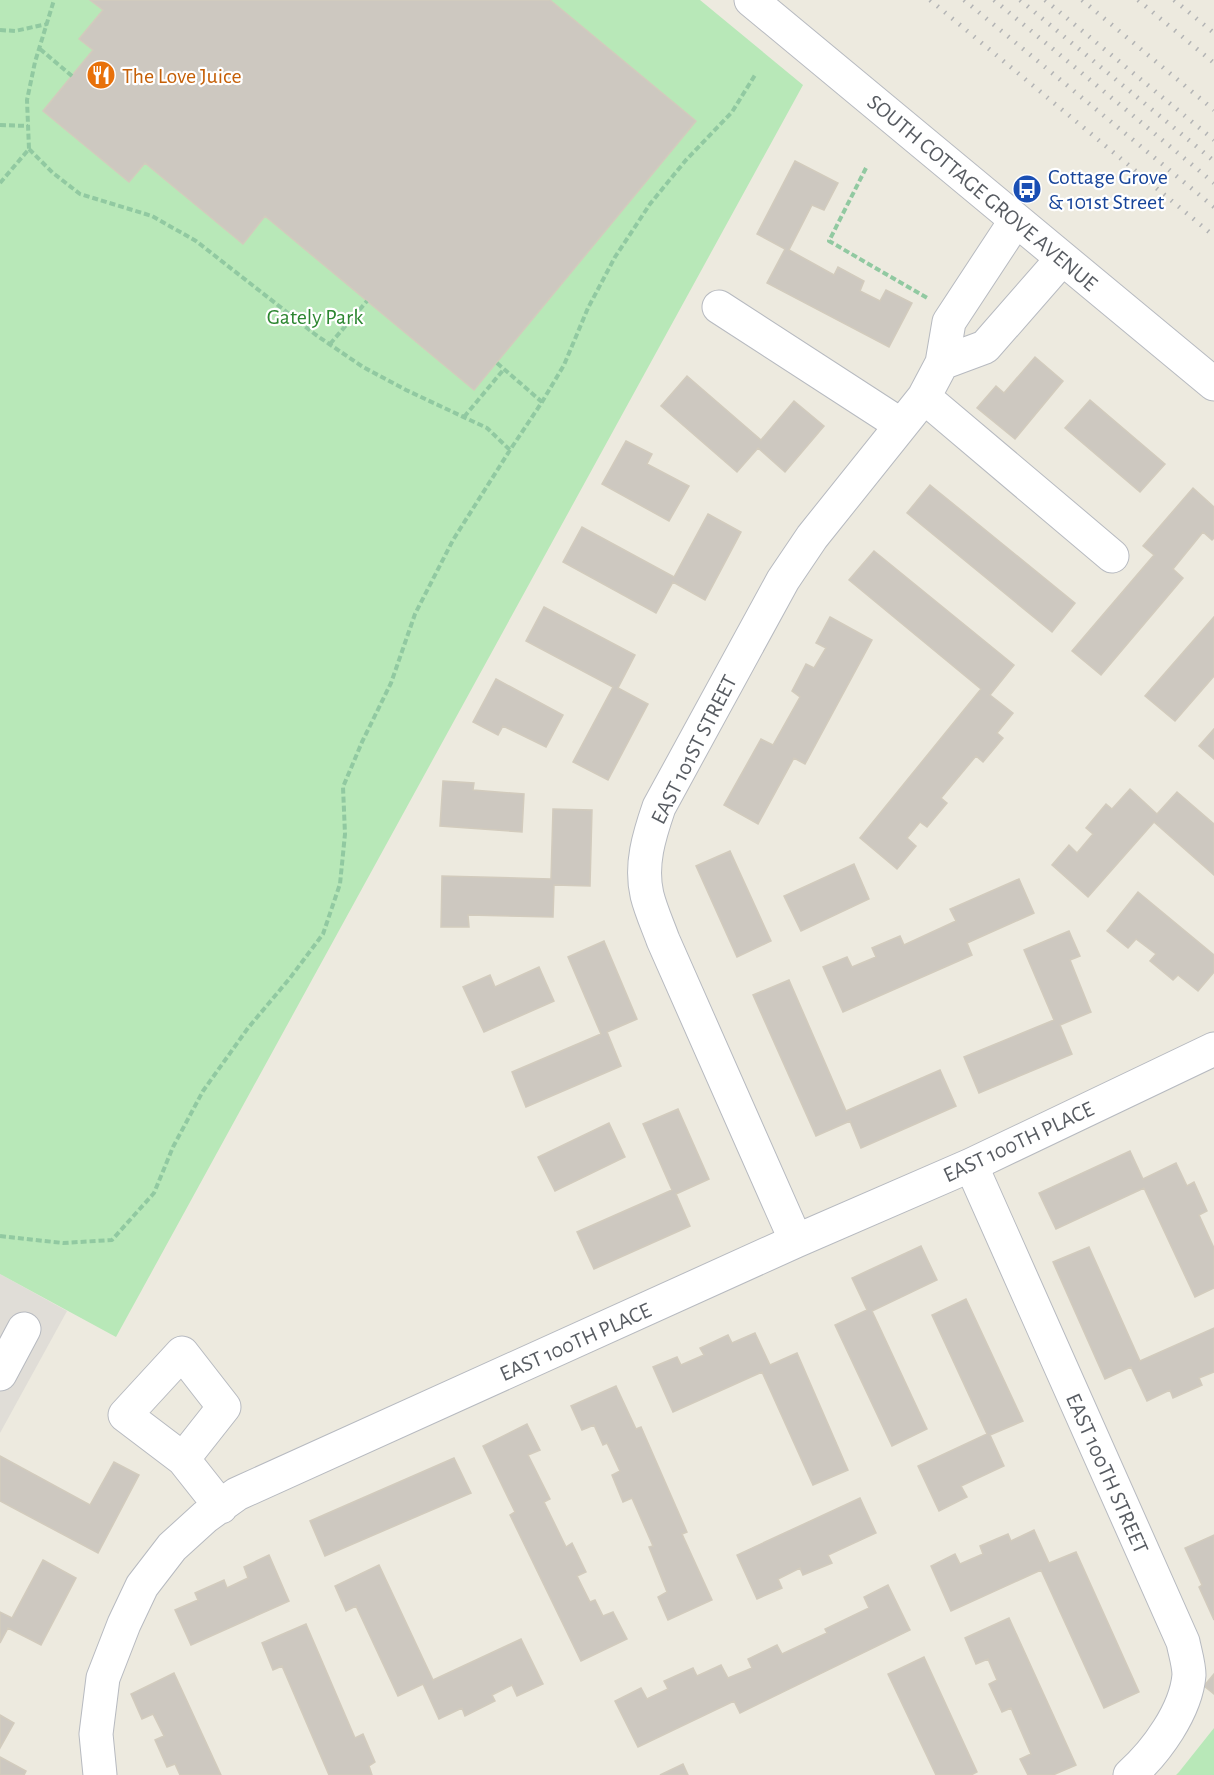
<svg xmlns="http://www.w3.org/2000/svg" width="1214" height="1775" viewBox="0 0 1214 1775" font-family="'Alegreya Sans',sans-serif">
<style>
.industrial{fill:#e0ddd7}
.green{fill:#b8e8b8}
.building{fill:#cdc8c0;stroke:#d2cbbd;stroke-width:1.5}
.lines{fill:none;stroke-linecap:round;stroke-linejoin:round}
.minor-casing{stroke:#b7bac0;stroke-width:35}
.path{stroke:#91c9a1;stroke-width:4;stroke-dasharray:6 3;stroke-linecap:butt}
.minor{stroke:#fff;stroke-width:33}
.rail{stroke:#b3b4b5;stroke-width:4.5;stroke-dasharray:1.5 8;stroke-linecap:butt}
.labels{text-anchor:middle;stroke-width:4.5;stroke-linejoin:round;paint-order:stroke}
.food-label{font-size:22px;fill:#c56008;stroke:#fff;text-anchor:start}
.transit-label{font-size:22px;fill:#164399;stroke:#fff;text-anchor:start}
.street-label{font-size:22px;fill:#585c62;stroke:#fff}
.park-label{font-size:22px;fill:#2c8630;stroke:#fff}
</style>
<rect width="100%" height="100%" fill="#edeadf"/>
<path class="industrial" d="M0,1274L67,1311L0,1433Z"/>
<path class="green" d="M0,0H700L803,85L116,1337L0,1274Z
M1214,1728V1775H1176L1179,1772Z"/>
<path class="building" d="M90,0H550L696,121L474,390L265,216L243,244L145,163L129,182L43,111L93,50L79,39L103,10Z
M795,161L838,183L824,210L812,205L789,250L834,275L838,267L864,281L860,291L880,301L886,290L912,303L889,347L767,283L785,249L757,234Z
M1035,357L1063,381L1015,439L977,408L996,386L1004,393Z
M687,376L761,440L794,401L824,426L785,472L758,448L737,472L661,406Z
M1090,400L1165,464L1140,492L1065,428Z
M626,441L652,454L647,464L689,486L669,521L602,484Z
M930,485L1075,603L1052,632L907,513Z
M1193,488L1214,507V538L1212,540L1203,532L1173,569L1183,578L1101,675L1072,651L1154,555L1143,546Z
M708,514L741,532L705,600L673,582L656,613L563,562L582,527L674,577Z
M874,551L1014,665L990,695L1013,713L997,733L1003,738L983,762L976,756L941,798L947,803L927,827L920,822L907,838L916,846L897,869L860,838L981,689L849,580Z
M544,607L635,655L618,688L648,704L608,780L573,762L613,687L526,641Z
M830,617L872,640L805,764L794,758L758,824L724,805L761,739L773,745L800,697L792,691L806,664L814,668L826,648L816,643Z
M1214,617V676L1175,721L1145,696Z
M496,679L563,715L546,747L503,726L498,735L473,722Z
M1214,729V759L1199,746Z
M443,781L474,783L473,790L524,794L522,832L440,826Z
M1130,789L1157,814L1177,792L1214,824V875L1154,822L1088,897L1052,865L1069,845L1077,853L1093,834L1086,828L1106,804L1112,809Z
M553,809L592,810L590,886L554,885L553,917L468,915L469,927H441L442,876L551,879Z
M730,851L771,941L737,957L696,866Z
M854,864L869,899L801,931L784,896Z
M1019,879L1034,913L967,943L972,955L843,1012L823,967L847,957L852,967L876,957L872,948L900,936L904,945L956,921L950,909Z
M1138,892L1214,955V972L1198,991L1178,975L1173,980L1150,961L1156,954L1136,939L1128,948L1107,931Z
M1069,931L1080,956L1070,960L1091,1012L1060,1025L1072,1054L979,1093L964,1057L1054,1020L1024,950Z
M604,941L637,1019L607,1032L621,1066L526,1107L512,1072L601,1034L568,957Z
M539,967L554,1001L484,1032L463,987L490,975L495,987Z
M789,980L846,1111L940,1070L956,1106L861,1148L850,1121L816,1136L753,995Z
M678,1109L709,1179L676,1194L690,1226L594,1269L577,1232L672,1190L643,1124Z
M609,1123L625,1157L555,1191L538,1157Z
M1130,1151L1143,1179L1176,1163L1187,1186L1194,1182L1207,1211L1199,1215L1214,1248V1288L1195,1297L1144,1188L1056,1229L1039,1193Z
M921,1246L937,1280L872,1311L927,1429L892,1446L835,1325L867,1310L852,1278Z
M1089,1247L1140,1361L1214,1328V1372L1199,1378L1202,1385L1173,1398L1170,1390L1147,1401L1131,1367L1105,1379L1053,1262Z
M966,1299L1023,1421L990,1435L1004,1466L961,1486L967,1497L939,1511L918,1466L987,1434L932,1315Z
M755,1333L770,1365L797,1353L848,1470L813,1485L762,1372L673,1412L653,1367L677,1357L681,1365L704,1355L700,1348L728,1335L732,1343Z
M616,1386L636,1429L641,1427L687,1532L682,1534L712,1600L668,1620L658,1597L667,1592L649,1547L653,1546L632,1498L623,1502L612,1475L620,1471L607,1443L603,1445L594,1425L582,1430L571,1406Z
M527,1424L540,1450L528,1455L550,1499L544,1502L566,1547L572,1543L586,1572L577,1576L590,1602L595,1600L603,1616L613,1612L627,1639L581,1661L510,1515L515,1512L483,1446Z
M0,1456L90,1505L114,1462L139,1475L98,1553L0,1501Z
M454,1458L471,1493L325,1556L310,1521Z
M860,1498L876,1533L828,1555L832,1563L803,1575L800,1568L778,1579L782,1588L757,1599L737,1555Z
M1034,1530L1049,1563L1076,1552L1139,1692L1104,1708L1041,1570L951,1611L931,1566L955,1554L960,1564L983,1554L980,1546L1008,1534L1011,1541Z
M1214,1535V1620L1199,1587L1202,1585L1185,1548Z
M269,1555L289,1601L191,1645L175,1610L198,1600L195,1593L224,1580L227,1588L248,1578L244,1567Z
M43,1560L76,1578L41,1645L8,1628L0,1643V1612L12,1618Z
M379,1565L433,1680L521,1639L543,1684L517,1696L512,1685L492,1695L495,1701L465,1716L462,1708L439,1719L423,1684L398,1696L356,1606L346,1611L335,1586Z
M888,1585L910,1630L740,1713L734,1701L638,1747L615,1701L641,1688L647,1699L668,1689L664,1681L693,1668L697,1676L721,1665L728,1678L752,1668L748,1659L777,1645L782,1654L827,1633L825,1629L869,1608L864,1597Z
M1009,1618L1076,1765L1053,1775H1028L1020,1759L1031,1754L1011,1708L1002,1712L989,1684L997,1680L988,1659L976,1664L965,1638Z
M306,1624L355,1738L363,1734L375,1762L369,1766L372,1775H329L282,1666L273,1670L262,1643Z
M924,1657L977,1772L971,1775H936L888,1674Z
M174,1673L221,1775H180L175,1764L167,1767L155,1740L164,1736L153,1714L142,1719L131,1694Z
M1214,1674V1694L1204,1686Z
M0,1715L14,1723L0,1748Z
M0,1757L26,1771L24,1775H0Z
M683,1764L688,1775H660Z"/>
<g class="lines">
<g class="minor-casing">
<path id="minor" d="M751,0L1214,384
M719,307L901,425
M942,363L985,347L1062,259
M924,397L1112,556
M971,1165L1183,1642C1185,1652 1189,1665 1189,1675C1186,1711 1156,1752 1130,1775
M796,1241L663,940C658,926 651,911 647,895C640,865 649,836 659,807L783,580L812,537L924,397L942,363L949,322L1016,220
M0,1374L24,1329
M183,1459L224,1407L182,1353L125,1415L183,1459L221,1507
M100,1775L96,1734L103,1678L124,1624L142,1586L172,1547L205,1517L237,1494L796,1241L971,1165L1214,1049"/>
</g>
<path class="path" d="M0,30L15,31L47,24
M40,49L72,76
M0,125L28,126
M29,149L53,173L80,194L152,216L196,241L316,335L363,367L406,390L487,428L510,450
M866,168L829,241L929,299
M0,183L29,149L27,100L35,62L54,0
M330,344L367,301
M497,363L542,402
M464,417L504,369
M0,1236L63,1243L112,1240L154,1193L173,1147L203,1091L248,1028L290,978L323,934L340,884L345,834L343,787L362,742L391,683L415,614L453,540L510,450L542,402L564,365L588,308L615,257L650,204L686,160L732,112L755,75"/>
<use href="#minor" class="minor"/>
<path class="rail" d="M930,0L1214,236
M964,0L1214,207
M994,0L1214,183
M1020,0L1214,161
M1045,0L1214,140
M1082,0L1214,110
M1138,0L1214,63
M1174,0L1214,33"/>
</g>
<defs>
<g id="restaurant-disc" transform="scale(1.5)"><circle r="9.5" fill="#e8710a" stroke="#fff"/><path d="M-5-6h1v4h1v-4h1v4h1v-4h1v5L-1.5 .5V6h-2V.5L-5-1ZM5-6V6H3V1.5H1.5Q1.5-4 5-6Z" fill="#fff"/></g>
<g id="bus-disc" transform="scale(1.5)"><circle r="9.5" fill="#1a4fb4" stroke="#fff"/><path d="M-5-6H5V4H4V6H2V4H-2V6H-4V4H-5ZM-3.5-4V0h7V-4ZM-3.5 1.2v1.5H-2V1.2ZM2 1.2v1.5H3.5V1.2Z" fill="#fff"/></g>
</defs>
<g fill-rule="evenodd">
<use href="#restaurant-disc" x="101" y="75"/>
<use href="#bus-disc" x="1027" y="189"/>
</g>
<g class="labels">
<g class="food-label">
<text x="122" y="83">The Love Juice</text>
</g>
<g class="transit-label">
<text x="1048" y="184">Cottage Grove<tspan x="1048" dy="25">&amp; 101st Street</tspan></text>
</g>
<g class="street-label">
<text transform="translate(983 192) rotate(40)" y="8">SOUTH COTTAGE GROVE AVENUE</text>
<text transform="translate(693 749) rotate(-63)" y="8">EAST 101ST STREET</text>
<text transform="translate(1018 1141) rotate(-25)" y="8">EAST 100TH PLACE</text>
<text transform="translate(575 1341) rotate(-24)" y="8">EAST 100TH PLACE</text>
<text transform="translate(1108 1473) rotate(66)" y="8">EAST 100TH STREET</text>
</g>
<g class="park-label">
<text x="315" y="324">Gately Park</text>
</g>
</g>
</svg>
